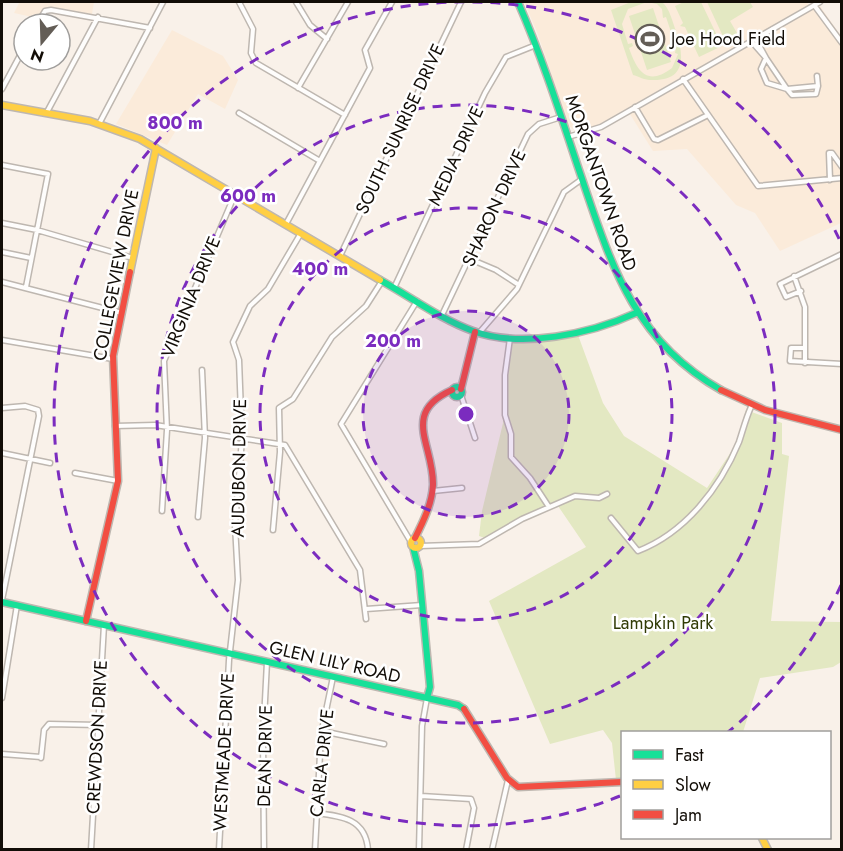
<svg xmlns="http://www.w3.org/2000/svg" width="843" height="851" viewBox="0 0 843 851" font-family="Jost,sans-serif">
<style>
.built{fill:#fbebda}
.green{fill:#e3e8c2;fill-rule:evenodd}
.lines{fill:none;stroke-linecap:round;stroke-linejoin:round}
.street-casing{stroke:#beb7b0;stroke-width:7}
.fast-casing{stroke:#beb7b0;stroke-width:9}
.slow-casing{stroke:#beb7b0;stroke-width:9}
.jam-casing{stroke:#beb7b0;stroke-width:9}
.street{stroke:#fefdfc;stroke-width:4}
.fast{stroke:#16e098;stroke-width:6}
.slow{stroke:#ffcf43;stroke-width:6}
.jam{stroke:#f24e42;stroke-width:6}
.ring{fill:none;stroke:#7b2cbf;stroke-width:3;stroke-dasharray:10 8}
.labels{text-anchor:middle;stroke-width:5;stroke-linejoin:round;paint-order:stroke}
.poi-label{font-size:18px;fill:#120d07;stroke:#fff;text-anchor:start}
.street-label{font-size:18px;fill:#120d07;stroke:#fff}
.park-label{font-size:18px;fill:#313b06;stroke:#fff}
.centre{fill:#7b2cbf;stroke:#fff;stroke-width:3}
.ring-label{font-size:18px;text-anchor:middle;font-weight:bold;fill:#7b2cbf;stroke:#fff;stroke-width:5;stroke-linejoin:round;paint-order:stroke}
</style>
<rect width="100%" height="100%" fill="#f9f1e9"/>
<path class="built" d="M16,2H94L92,14L48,7L37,18L14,13L19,3Z
M524,2H807L809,5L598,125L575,131L569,126L537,32Z
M818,3L841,36V223L780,251L755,213L736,205L687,149L653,151L628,111Z
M172,30L223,56L238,80L225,109L198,94L167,145L116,124Z"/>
<path class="green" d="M631,2H662C670,9 672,21 676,31C684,56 687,82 650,80C644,80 638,76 633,75L611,10ZM647,2L657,4L662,9L663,18L666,17L676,47L675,53L678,54L672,68C647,87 637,71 629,48L633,46L632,43L628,44L622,24L628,9Z
M684,2H701L722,46L699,57L685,27L680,26L683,23L675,6Z
M707,2H750L753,7L730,21L741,40L728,47Z
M653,8L671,62L647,70L629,16Z
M578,335L603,403L624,436L707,488L735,446L746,410L782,423V454L789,456L771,621L841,622V662L833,667L760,678L743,732H622V780H616L612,743L603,730L550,744L489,601L586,547L556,503L485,538L479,536L482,511L503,423L502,390L507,340Z"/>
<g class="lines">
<g class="street-casing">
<path id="street" d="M239,2L253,29L251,53L256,63L345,115
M296,2L310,25L327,39
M814,5L842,43
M37,24L45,11L51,10L150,28
M751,41L766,58L755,38
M817,76L818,86L787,89L766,58L761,69L767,83L787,89L792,95L816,94L818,86
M683,79L758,186L842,178
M298,88L348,2
M2,89L24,48
M635,107L654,139L658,140L708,115
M47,112L98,17
M239,113L320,161
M99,124L163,2
M568,137L601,127L820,2
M2,165L48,174L26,287
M830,180L829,153H832L842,167
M2,223L37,230L133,258
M286,224L370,68L365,50L392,2
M2,252L31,258
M340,256L461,2
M470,259L496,270L519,285
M794,276L805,307V363
M2,282L122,313
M394,288L485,93L506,57L536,45
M801,291L786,297L780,284L842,254
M442,315L528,134L539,124L561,117
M479,333L517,289L564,192L582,179
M510,338L505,375V415L511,434V457L530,478L549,507
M2,340L113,359
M805,348H791L790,361L842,364
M461,395L475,438
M2,408L25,406L38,410L39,416L2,600
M115,426L155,425L285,445L360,570L366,619
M2,453L50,463
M75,473L118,481
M433,491L462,488
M162,511L167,430L164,361L235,194
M198,517L205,438L202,370
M611,518L638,551C685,533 720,488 739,442C743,430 746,418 751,407
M273,530L280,452L279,408L293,399L332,337L366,306L382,281
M411,542L341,424L417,301
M420,546L479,544L522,519L575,496L599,498L607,494
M366,609L422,605
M2,698L17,605
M322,731L384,744
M2,754L41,757
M41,758L44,730L49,724L99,725
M421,796L471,799L474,808L466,850
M316,813C342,816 366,819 368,850
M91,850L104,625
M219,850L229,660L238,580L235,525L242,439L239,360L233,342L250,306L268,289L301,233
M264,850L263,739L267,662
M315,850L321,735L333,677
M419,850L422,726L427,698
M492,850L508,780"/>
</g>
<g class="fast-casing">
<path id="fast" d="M518,2C542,57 560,113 579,170C610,261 632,340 721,390
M380,280C411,297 440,319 473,331C522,349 590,334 636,313
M452 392a5 5 0 1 1 10 0a5 5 0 1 1-10 0Z
M413,547L419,571L430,687L427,698
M2,602L458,705L464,709"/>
</g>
<g class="slow-casing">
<path id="slow" d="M2,105L90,121L140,139L380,280
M130,272L156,148
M411 543a5 5 0 1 1 10 0a5 5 0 1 1-10 0Z
M762,838L768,850"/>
</g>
<g class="jam-casing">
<path id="jam" d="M461,389L475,332
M721,390L765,410L842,430
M415,538C423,522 432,504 433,485C434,445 400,413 452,390
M86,621L118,481L113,356L130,272
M464,709L507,778L518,787L622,782"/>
</g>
<use href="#street" class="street"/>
<use href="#fast" class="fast"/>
<use href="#slow" class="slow"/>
<use href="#jam" class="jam"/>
</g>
<circle cx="466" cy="414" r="103" fill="#7b2cbf" fill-opacity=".12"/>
<g class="ring">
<circle cx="466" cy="414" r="103"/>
<circle cx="466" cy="414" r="206"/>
<circle cx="466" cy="414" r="309"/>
<path d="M841 585A412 412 0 0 1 728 732M620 796A412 412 0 1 1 841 243"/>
</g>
<defs>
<g id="stadium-ring" transform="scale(1.5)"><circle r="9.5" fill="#fff" stroke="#635d56" stroke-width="1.5"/><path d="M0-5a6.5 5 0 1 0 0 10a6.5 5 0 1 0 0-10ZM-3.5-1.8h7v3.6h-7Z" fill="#635d56"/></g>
</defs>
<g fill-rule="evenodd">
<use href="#stadium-ring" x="650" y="39"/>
</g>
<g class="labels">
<g class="poi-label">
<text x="671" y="45">Joe Hood Field</text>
</g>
<g class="street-label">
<text transform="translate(400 129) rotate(-65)" y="6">SOUTH SUNRISE DRIVE</text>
<text transform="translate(456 156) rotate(-65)" y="6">MEDIA DRIVE</text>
<text transform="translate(601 183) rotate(71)" y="6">MORGANTOWN ROAD</text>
<text transform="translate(494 208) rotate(-65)" y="6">SHARON DRIVE</text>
<text transform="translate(116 275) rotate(-79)" y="6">COLLEGEVIEW DRIVE</text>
<text transform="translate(191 297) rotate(-68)" y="6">VIRGINIA DRIVE</text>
<text transform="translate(239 468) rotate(-89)" y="6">AUDUBON DRIVE</text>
<text transform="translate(335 662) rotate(13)" y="6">GLEN LILY ROAD</text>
<text transform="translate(97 737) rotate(-87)" y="6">CREWDSON DRIVE</text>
<text transform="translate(224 752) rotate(-87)" y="6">WESTMEADE DRIVE</text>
<text transform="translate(265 756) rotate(-89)" y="6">DEAN DRIVE</text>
<text transform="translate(322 763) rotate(-84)" y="6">CARLA DRIVE</text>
</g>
<g class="park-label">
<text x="663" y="629">Lampkin Park</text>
</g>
</g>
<circle cx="466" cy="414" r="9" class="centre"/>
<g class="ring-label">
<text x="175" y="129">800 m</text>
<text x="248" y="202">600 m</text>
<text x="320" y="275">400 m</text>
<text x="393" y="347">200 m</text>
</g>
<rect width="843" height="851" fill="none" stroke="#120d07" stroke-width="6"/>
<rect x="621" y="731" width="210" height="108" fill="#ffffff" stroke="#a09e9c" stroke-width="1.5"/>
<rect x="633" y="750" width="30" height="9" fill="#16e098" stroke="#a09e9c" stroke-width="1.5"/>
<text x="675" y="761" font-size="18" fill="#120d07">Fast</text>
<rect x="633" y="780" width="30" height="9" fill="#ffcf43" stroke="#a09e9c" stroke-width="1.5"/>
<text x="675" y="791" font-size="18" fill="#120d07">Slow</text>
<rect x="633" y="810" width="30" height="9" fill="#f24e42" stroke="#a09e9c" stroke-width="1.5"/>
<text x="675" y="821" font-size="18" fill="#120d07">Jam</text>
<g transform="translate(42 42) rotate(199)"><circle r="28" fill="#ffffff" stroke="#a09e9c" stroke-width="1.5"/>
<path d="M0-4.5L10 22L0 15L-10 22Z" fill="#635d56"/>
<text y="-9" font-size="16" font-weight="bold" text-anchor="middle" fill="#120d07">N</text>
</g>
</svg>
